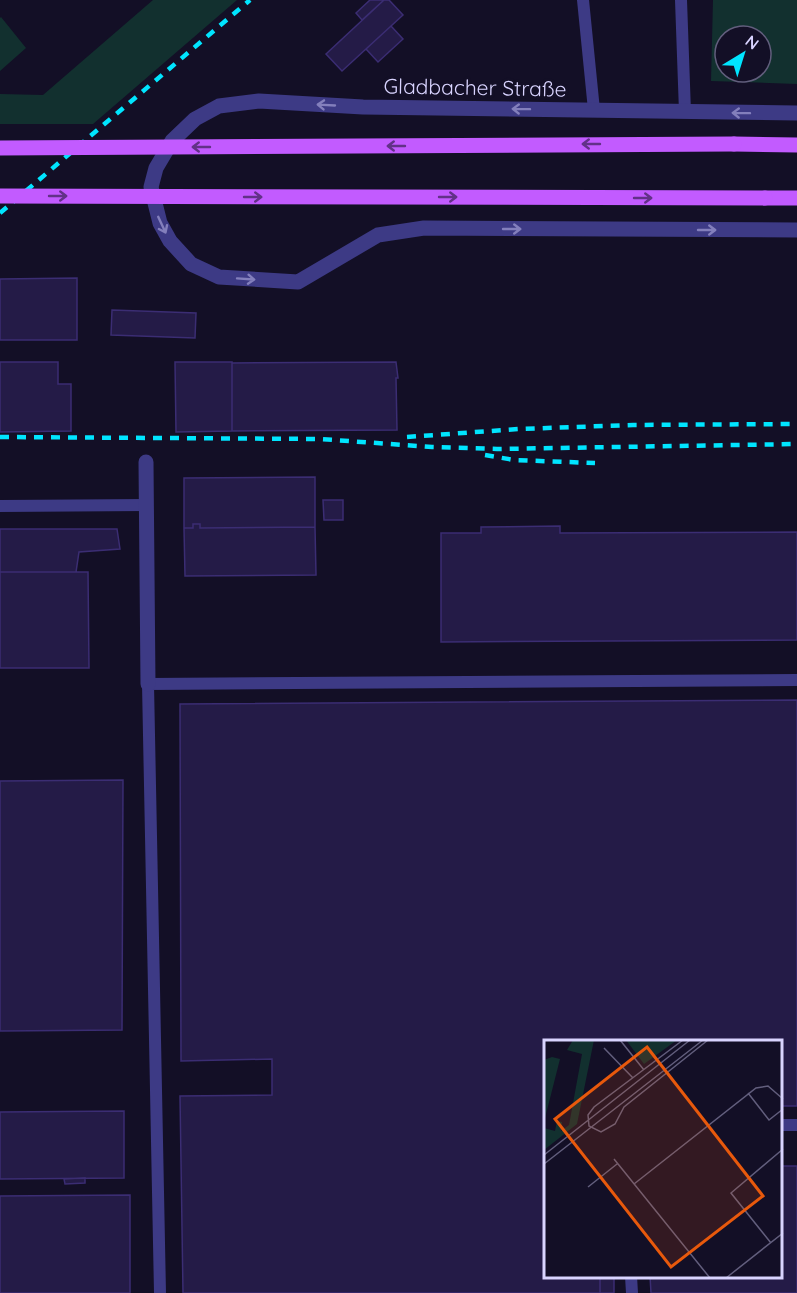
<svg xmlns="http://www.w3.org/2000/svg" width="797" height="1293" viewBox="0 0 797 1293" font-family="Quicksand,sans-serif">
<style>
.green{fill:#12302f;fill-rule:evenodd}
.building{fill:#241b47;stroke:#3b2d73;stroke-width:1.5}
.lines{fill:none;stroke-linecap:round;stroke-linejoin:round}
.service{stroke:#3d3a85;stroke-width:12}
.minor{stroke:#3d3a85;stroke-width:15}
.primary{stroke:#c25bff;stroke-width:15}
.rail{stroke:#00e5ff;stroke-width:4.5;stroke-dasharray:9 8;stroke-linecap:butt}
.primary-bridge{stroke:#c25bff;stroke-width:15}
.oneway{stroke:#837fbc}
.oneway2{stroke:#623188}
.labels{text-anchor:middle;stroke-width:6;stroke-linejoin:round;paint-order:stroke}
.street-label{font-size:21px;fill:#d9d4ff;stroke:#130f26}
.inset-road{fill:none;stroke:#625e7d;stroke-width:1.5}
.view{fill:#e8590c;fill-opacity:0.15;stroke:#e8590c;stroke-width:3}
.inset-edge{fill:none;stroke:#d9d4ff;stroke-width:3}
</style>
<rect width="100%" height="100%" fill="#130f26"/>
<path class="green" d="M153,0H237L93,124H0V94L43,95Z
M713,0H797V84L711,81ZM725,36H761V72H725Z
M1,17L26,48L0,71V18Z"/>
<path class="building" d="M370,0H384L362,20L356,13Z
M384,0H389L403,15L342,71L326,54Z
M391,26L403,39L378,62L366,49Z
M77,278V340H0V279Z
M112,310L196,313L195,338L111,335Z
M0,362H58V384H71V431L0,432Z
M175,362H232V431L176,432Z
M396,362L398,378H396L397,430L232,431V363Z
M315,477V527L200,528V524H193V528H184V478Z
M323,500H343V520H324Z
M193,524H200V528L315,527L316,575L185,576L184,528H193Z
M560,526V533L797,532V640L441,642V533H481V527Z
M0,529H117L120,549L79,552L76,572H0Z
M0,572H88L89,668H0Z
M797,700V1106H780V1041H545V1276H600V1293H183L180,1096L272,1095V1059L181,1061L180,704Z
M123,780L122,1030L0,1031V781Z
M124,1111V1178L0,1179V1112Z
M780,1166H797V1293H651L650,1276H780Z
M85,1178V1183L65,1184L64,1179Z
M130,1195V1293H0V1196Z
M600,1276H614V1293H600Z"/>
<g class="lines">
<path class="service" d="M583,0L594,110
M681,0L685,112
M0,506L147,505
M780,1125H797
M631,1276L632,1293
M160,1293L148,684L797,680"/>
<path class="minor" d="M797,113L363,107L259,101L219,106L195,119L172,141L156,168L151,187L160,223L170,241L191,264L219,277L298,282L378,235L424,228L797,230
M146,462L148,684"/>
<path class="primary" d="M734,144L797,145
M765,198H797"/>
<path class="rail" d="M0,213L250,0
M0,437L320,439L432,447L497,449L797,444
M407,437L518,429L633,425L797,424
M485,455L514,460L595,463"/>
<path class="primary-bridge" d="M0,148L734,144
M0,196L765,198"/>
</g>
<defs><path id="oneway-shaft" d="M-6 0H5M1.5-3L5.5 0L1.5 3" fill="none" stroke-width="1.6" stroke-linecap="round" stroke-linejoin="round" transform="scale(1.5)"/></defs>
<g class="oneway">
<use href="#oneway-shaft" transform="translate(326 105) rotate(-177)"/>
<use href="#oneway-shaft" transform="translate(521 109) rotate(-179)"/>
<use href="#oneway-shaft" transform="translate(741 113) rotate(-179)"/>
<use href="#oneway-shaft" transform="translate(162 225) rotate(65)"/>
<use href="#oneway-shaft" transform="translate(512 229)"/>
<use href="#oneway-shaft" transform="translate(707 230)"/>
<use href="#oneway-shaft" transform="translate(246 279) rotate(4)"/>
</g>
<g class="oneway2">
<use href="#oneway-shaft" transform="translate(591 144) rotate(180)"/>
<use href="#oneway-shaft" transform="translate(396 146) rotate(180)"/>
<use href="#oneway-shaft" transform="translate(201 147) rotate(180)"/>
<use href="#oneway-shaft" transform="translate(58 196)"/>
<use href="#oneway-shaft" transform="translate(253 197)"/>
<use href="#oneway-shaft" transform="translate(448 197)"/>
<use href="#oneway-shaft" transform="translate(643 198)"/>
</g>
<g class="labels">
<g class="street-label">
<text transform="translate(475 88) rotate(1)" y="7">Gladbacher Straße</text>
</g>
</g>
<g transform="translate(544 1040)">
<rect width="238" height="238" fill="#130f26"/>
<path d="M29,0H50L33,84L0,110V88L11,91L13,81L18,82L17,91L25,85L38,14L23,10ZM82,0H133L100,24ZM8,17L16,19L0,82V20Z" fill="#12302f"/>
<path class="inset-road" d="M76,0L100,30M139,0L50,67L44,75L45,86L57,92L71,84L80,67L164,0M60,8L89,38M204,53L225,80L239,69M0,115L146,0M70,119L166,238M0,124L159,0M90,144L212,48L224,46L239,59M44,147L73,124M227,203L187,153L239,109M182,238L239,193"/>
<path class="view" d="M103,7L219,156L127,227L11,79Z"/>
<rect width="238" height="238" class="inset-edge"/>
</g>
<g transform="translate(743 54) rotate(38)"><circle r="28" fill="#130f26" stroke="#625e7d" stroke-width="1.5"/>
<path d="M0-4.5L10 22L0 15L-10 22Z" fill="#00e5ff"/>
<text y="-9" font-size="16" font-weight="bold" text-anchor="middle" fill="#d9d4ff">N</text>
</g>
</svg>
